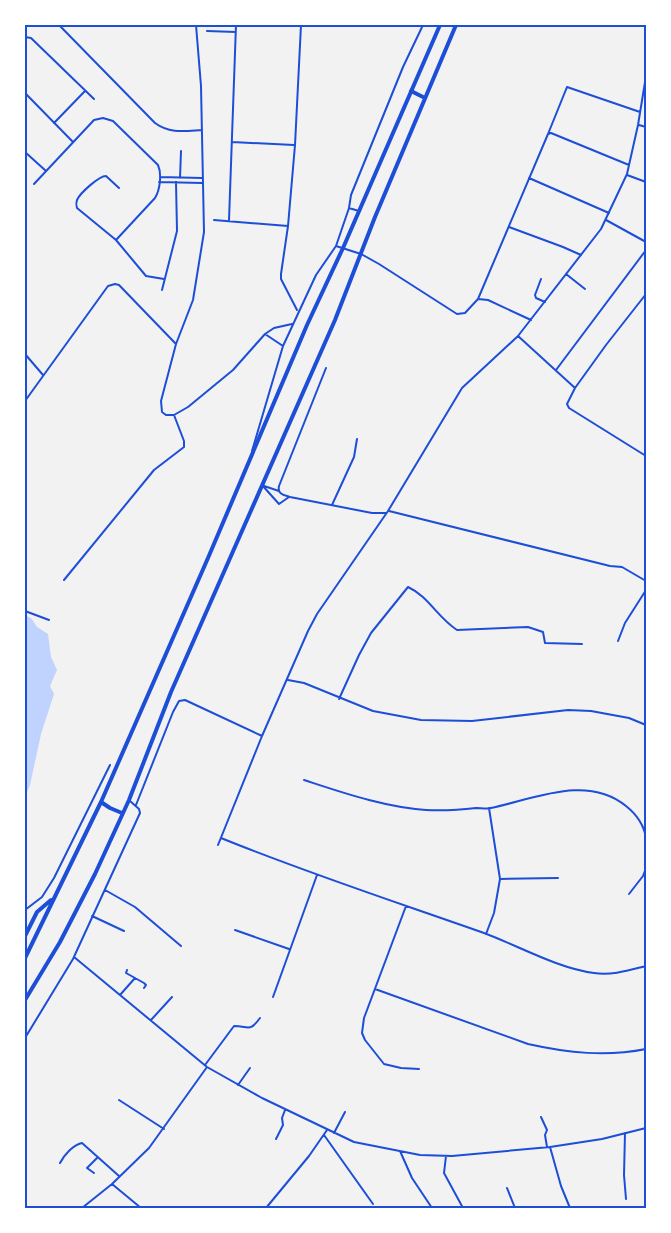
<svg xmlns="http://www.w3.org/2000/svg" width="671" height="1233" viewBox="0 0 671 1233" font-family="'DM Sans',sans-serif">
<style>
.water{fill:#bfd3fe}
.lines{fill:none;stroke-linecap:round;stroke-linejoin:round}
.minor{stroke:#1d4ed8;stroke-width:2}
.trunk{stroke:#1d4ed8;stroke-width:4}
.neatline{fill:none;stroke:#1d4ed8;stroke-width:2}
</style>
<rect width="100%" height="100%" fill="#f2f2f2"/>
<path class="water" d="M25,615L31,618L37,627L48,634L51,657L57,670L50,686L54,694L41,734L30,785L25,797Z"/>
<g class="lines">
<path class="minor" d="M59,25L155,123C170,134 185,131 202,130
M196,25L201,86L204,232L193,300L176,344L161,401L162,412L166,415H174L188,407L233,370L265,334L274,328L292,324
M207,31L236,32
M25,37L31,38L94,99
M25,93L73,142
M54,123L85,91
M639,125L646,127
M548,134L567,87L640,112
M232,142L294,145
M25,152L46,171
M627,175L646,182
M160,177L202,178
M180,178L181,151
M529,178L609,213
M159,182L202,183
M34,184L94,120L103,118L113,121L158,165C162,174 160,190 155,198L116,240
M119,188L106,176C99,176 80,193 77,200C76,204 76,204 77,208L116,240L146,276L164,279
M359,211L349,208L351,195L403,67L423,25
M214,220L288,226
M229,220L236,25
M606,220L646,242
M509,227L563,247L581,255
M336,246L349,208
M566,274L585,289
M541,279L535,295L536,298L545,302
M162,290L177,231L176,182
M478,299L548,134L551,133L629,165
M297,310L281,279V274L288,226L295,145L301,25
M265,334L283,346
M518,336L575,388L567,404L569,408L646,456
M25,354L43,375
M326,368L279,486C277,494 284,495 290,497L372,513H386
M556,370L646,250
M575,388L606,345L646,294
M25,401L108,286L115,284L119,285L176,344
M252,451L283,346L316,275L336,246L361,254L379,264L457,314L465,313L478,299L488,300L531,320
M262,485L279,504L289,497
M264,486L279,491
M332,505L354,457L357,439
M389,511L610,566L622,567L646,581
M64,580L154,470L184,447V441L174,415
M25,611L49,620
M618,641L625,623L646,590
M288,680L304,683L373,711L421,720L472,721L568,710L591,711L629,718L646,725
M339,699L359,655L371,633L408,587C428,596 438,618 457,630L528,627L543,632L545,643L582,644
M304,780C344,793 384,807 426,810C443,811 459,810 476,808C481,808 486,809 491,808C534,799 587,774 626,806C636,814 644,825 646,838
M136,805L173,712L179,701L185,700L262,736
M221,838C307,873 396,902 484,933C519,946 557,968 594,973C611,976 630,970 646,966
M218,845L262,736L308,631L317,614L388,511L462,388L518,336L601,229L627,174L638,125L646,76
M500,879L558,878
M105,890L135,907L181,946
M629,894L643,876L646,868
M406,906L364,1018L362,1033L365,1040L384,1064L401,1068L419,1069
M25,910L42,897L54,878L110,765
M92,916L124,931
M235,930L289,949
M486,934L494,913L500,879L489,808
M74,957L207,1067L262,1098L354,1142L420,1155L452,1156L550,1147L602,1139L646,1128
M127,970L126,973L144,983L146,985L144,988
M375,989L528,1044C568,1053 606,1057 646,1049
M120,995L135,978
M273,997L317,875
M151,1020L172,997
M25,1038L73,959L140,813L139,809L130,801
M205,1065L234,1026C249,1026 249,1033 260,1018
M238,1085L250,1068
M119,1100L164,1129
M541,1117L547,1130L545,1135L547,1147
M334,1133L345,1112
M625,1133L624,1175L626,1199
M324,1135L373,1204
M276,1139L283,1125L282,1118L285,1110
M550,1147L561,1186L570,1208
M400,1151L412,1178L432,1208
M446,1156L444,1173L463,1208
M60,1163C64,1155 73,1145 82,1143L119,1176
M94,1173L87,1168L97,1158
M112,1184L141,1208
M507,1188L515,1208
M82,1208L112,1184L149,1148L207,1067
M266,1208L309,1156L327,1130"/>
<path class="trunk" d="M411,91L425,98
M101,802L110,808L122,813
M25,936L37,912L51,900
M25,958L101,802L208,558L307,325L343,248L440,25
M25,1000L60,942L95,874L129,800L171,692L335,320L375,217L456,25"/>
</g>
<rect width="671" height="1233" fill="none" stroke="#ffffff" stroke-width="52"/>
<rect x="26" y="26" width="619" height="1181" class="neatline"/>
</svg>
